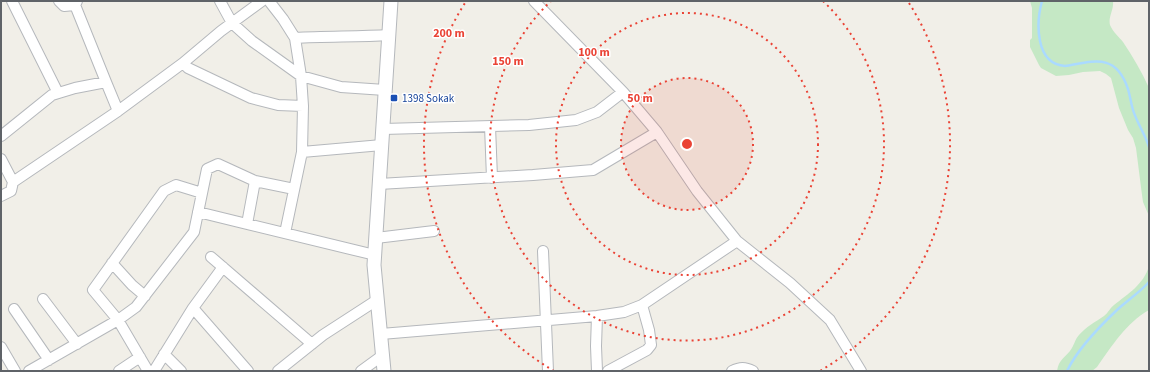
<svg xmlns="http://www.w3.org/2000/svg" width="1150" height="372" viewBox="0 0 1150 372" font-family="'Source Sans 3',sans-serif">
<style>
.green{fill:#c5e8c5}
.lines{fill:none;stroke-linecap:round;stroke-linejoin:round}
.stream{stroke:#aadaff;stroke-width:2.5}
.minor-casing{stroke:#b5b8bc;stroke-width:12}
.tertiary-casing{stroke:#b5b8bc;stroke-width:15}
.minor{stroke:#fff;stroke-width:10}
.tertiary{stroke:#fff;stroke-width:13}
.ring{fill:none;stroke:#ea4335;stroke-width:2;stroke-dasharray:2 4}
.transit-dot{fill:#1a4fb4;stroke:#fff;stroke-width:1.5}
.labels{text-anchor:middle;stroke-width:3;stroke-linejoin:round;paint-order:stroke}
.transit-label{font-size:11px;fill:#164399;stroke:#fff;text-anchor:start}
.centre{fill:#ea4335;stroke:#fff;stroke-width:2}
.ring-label{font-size:12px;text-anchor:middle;font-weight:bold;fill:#ea4335;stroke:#fff;stroke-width:3;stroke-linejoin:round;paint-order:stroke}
</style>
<rect width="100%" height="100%" fill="#f1efe8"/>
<path class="green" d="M1030,1H1113C1114,10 1108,17 1110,25C1113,32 1119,37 1123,42C1133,57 1142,72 1149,88V216L1143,202L1142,195L1136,148L1133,138L1128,130L1119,108L1111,78L1106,74L1100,71L1083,72L1069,75L1056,76L1041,68L1039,65L1030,47V40L1032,38V8Z
M1149,266V310C1126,323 1112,346 1097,367L1092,371H1057C1059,360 1063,359 1070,351C1074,346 1075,339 1079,335C1086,327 1095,322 1104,316C1108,313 1110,308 1114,305C1128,294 1144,284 1149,266Z"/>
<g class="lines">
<path class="stream" d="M1042,1C1036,23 1035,64 1065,66C1095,61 1116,53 1128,89C1130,96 1131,103 1133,110C1137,123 1145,134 1149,147
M1067,371C1077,350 1101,325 1118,309C1128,300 1140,292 1149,282"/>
<g class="minor-casing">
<path id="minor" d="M12,1L58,93
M59,1L64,6L75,5
M77,1L75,5L106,82L118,111L183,63L221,31L262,1
M220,1L232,23L252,41L301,76L341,87L385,90
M269,1L283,19L295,38L301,76L303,106L302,152L285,233
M534,1L623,92L657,132L697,191L737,241L790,283L830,320L861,371
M295,38C326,36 357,37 389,35
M183,63L188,68L251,98L278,105L303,106
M490,126L492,178
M383,129L529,125L576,120L597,112L623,92
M1,136L52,95L75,88L106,82
M302,152L382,145
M1,159L13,182L11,191L1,196
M255,181L247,224L375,255
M13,182L118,111
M379,184L533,175L593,170L657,132
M202,193L176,185L164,191L93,290L118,320L136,307L194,232L207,169L218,164L255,181L294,189
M198,212L247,224
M376,238L434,231
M543,251L548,371
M211,257L312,344
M112,263L132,285L145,296
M43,299L77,344
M193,308L248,371
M14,309L49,360
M381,334L597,316L624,312L642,305L737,241
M1,347L15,371
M164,354L181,371
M29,371L118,320L148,371
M119,371L140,357
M154,371L193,308L223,267
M278,371L323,335L377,300
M361,371L383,355
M597,371L596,346L597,316
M608,371L647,350L651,345L649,330L642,305
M732,371C740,367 745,367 753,371"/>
</g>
<g class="tertiary-casing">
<path id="tertiary" d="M384,371L374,265L391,1"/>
</g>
<use href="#minor" class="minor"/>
<use href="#tertiary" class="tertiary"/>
</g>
<circle cx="687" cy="144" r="66" fill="#ea4335" fill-opacity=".12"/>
<g class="ring">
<circle cx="687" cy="144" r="66"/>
<circle cx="687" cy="144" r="131"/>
<path d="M823 1A197 197 0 1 1 551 1"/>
<path d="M554 371A263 263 0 0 1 465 3M909 3A263 263 0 0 1 820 371"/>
</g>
<rect class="transit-dot" x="390" y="94" width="8" height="8" rx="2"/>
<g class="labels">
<g class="transit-label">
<text x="402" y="102">1398 Sokak</text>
</g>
</g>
<circle cx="687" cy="144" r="6" class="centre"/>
<g class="ring-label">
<text x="449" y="37">200 m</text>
<text x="594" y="56">100 m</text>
<text x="508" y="65">150 m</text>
<text x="640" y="102">50 m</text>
</g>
<rect width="1150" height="372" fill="none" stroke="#5f6368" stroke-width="4"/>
</svg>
